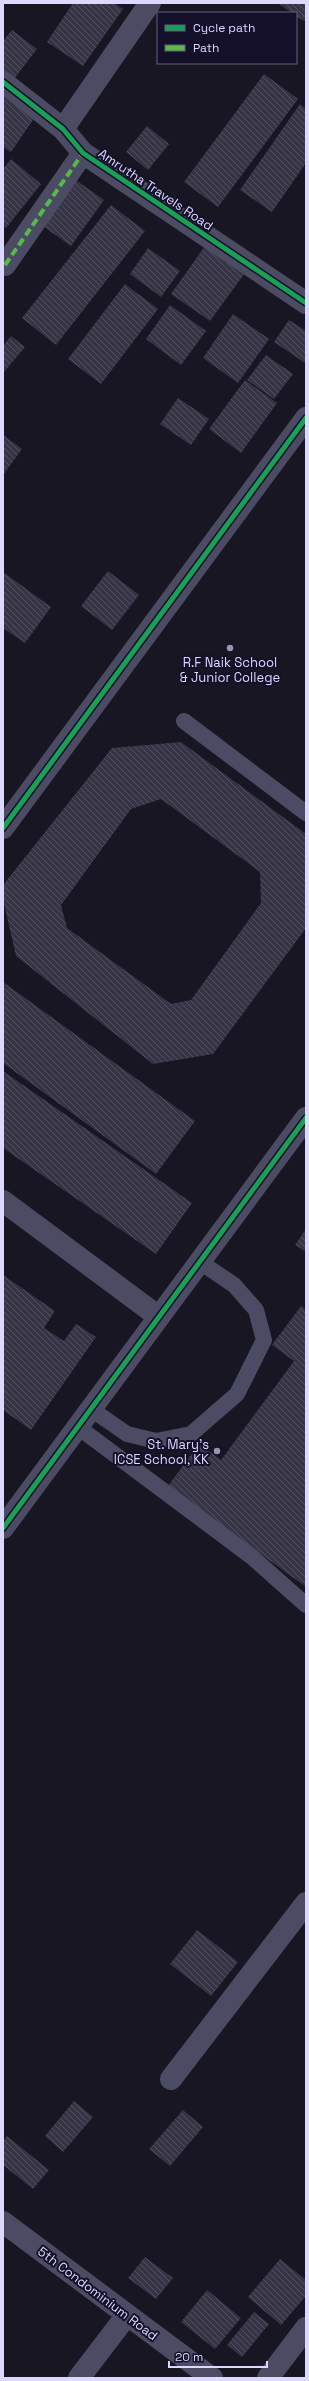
<svg xmlns="http://www.w3.org/2000/svg" width="309" height="2381" viewBox="0 0 309 2381" font-family="'Space Grotesk',sans-serif">
<style>
.building{fill:url(#building-back-hatch);fill-rule:evenodd}
.lines{fill:none;stroke-linecap:round;stroke-linejoin:round}
.service{stroke:#4b4b63;stroke-width:16}
.minor{stroke:#4b4b63;stroke-width:22}
.tertiary{stroke:#4b4b63;stroke-width:22}
.quiet{stroke:#58b947;stroke-width:4;stroke-dasharray:8 4;stroke-linecap:butt}
.cycleway-casing{stroke:#141029;stroke-width:8}
.cycleway{stroke:#1a9f57;stroke-width:5}
.poi-dot{fill:#9794b2;stroke:#141029;stroke-width:1.5}
.labels{text-anchor:middle;stroke-width:4;stroke-linejoin:round;paint-order:stroke}
.street-label{font-size:13px;fill:#dcd8ff;stroke:#141029}
.poi-label{font-size:13px;fill:#dcd8ff;stroke:#141029}
</style>
<defs>
<pattern id="building-back-hatch" width="6" height="6" patternUnits="userSpaceOnUse"><rect width="6" height="6" fill="#363445"/><path d="M-1 5l2 2M0 0l6 6M5-1l2 2" fill="none" stroke="#525161"/></pattern>
</defs>
<rect width="100%" height="100%" fill="#181623"/>
<path class="building" d="M73,3H114L123,9L83,66L47,42Z
M278,3H306V22L296,16V13H292Z
M12,30L37,49L14,79L3,71V41Z
M264,74L298,99L218,207L184,182Z
M3,96L35,117L11,152L3,147Z
M300,104L306,109V163L272,212L240,190Z
M147,126L169,144L148,170L126,152Z
M11,159L41,184L6,228L3,225V169Z
M73,178L104,200L71,246L40,224Z
M111,205L145,231L56,345L22,318Z
M205,246L245,273L210,321L171,294Z
M148,248L180,271L161,297L130,274Z
M125,284L158,309L101,384L68,359Z
M170,305L206,331L181,365L146,339Z
M233,314L269,339L238,383L203,358Z
M289,320L306,331L305,363L274,342Z
M11,336L25,347L4,372L3,346Z
M266,355L293,374L274,399L247,380Z
M245,380L277,403L241,453L209,429Z
M178,398L209,419L191,445L160,424Z
M3,435L22,449L3,475Z
M108,571L139,595L112,630L81,606Z
M3,572L51,607L25,643L3,628Z
M181,742L306,834V928L213,1054L153,1064L16,956L3,899V885L112,748ZM161,799L260,872L261,903L191,1000L171,1004L67,928L61,905L131,809Z
M3,982L195,1121L156,1174L3,1063Z
M3,1071L192,1203L156,1254L3,1148Z
M306,1229V1252L295,1245Z
M3,1275L55,1311L44,1328L64,1341L76,1324L96,1337L31,1430L3,1410Z
M301,1306L306,1310V1587L168,1486L199,1444L221,1460L294,1361L272,1345Z
M197,1930L238,1962L211,1996L170,1964Z
M74,2101L93,2117L63,2152L45,2136Z
M183,2110L203,2127L170,2166L149,2149Z
M7,2136L49,2170L33,2189L3,2165V2142Z
M145,2257L173,2278L156,2299L128,2278Z
M280,2259L306,2280V2296L281,2325L248,2297Z
M207,2290L241,2318L215,2349L181,2322Z
M254,2312L269,2324L242,2357L227,2345Z"/>
<g class="lines">
<path class="service" d="M184,721L306,813
M91,1409L127,1434L156,1441L191,1434L237,1394L264,1340L256,1310L234,1285L200,1262
M78,1427L252,1557L306,1605"/>
<path class="minor" d="M3,82L63,129L83,153L306,303
M63,129L150,3
M5,265L83,153
M3,828L306,418
M3,1201L159,1317
M171,2079L306,1903
M3,2222L212,2378
M79,2378L127,2315
M268,2378L306,2328"/>
<path class="tertiary" d="M3,1528L306,1118"/>
<path class="quiet" d="M5,265L83,153"/>
<g class="cycleway-casing">
<path id="cycleway" d="M3,82L63,129L83,153L306,303
M3,828L306,418
M3,1528L306,1118"/>
</g>
<use href="#cycleway" class="cycleway"/>
</g>
<g class="poi-dot">
<circle cx="230" cy="648" r="4"/>
<circle cx="217" cy="1451" r="4"/>
</g>
<g class="labels">
<g class="street-label">
<text transform="translate(156 189) rotate(34)" y="5">Amrutha Travels Road</text>
<text transform="translate(98 2293) rotate(37)" y="5">5th Condominium Road</text>
</g>
<g class="poi-label">
<text x="230" y="667">R.F Naik School<tspan x="230" dy="15">&amp; Junior College</tspan></text>
<text x="209" y="1449" text-anchor="end">St. Mary's<tspan x="209" dy="15">ICSE School, KK</tspan></text>
</g>
</g>
<rect width="309" height="2381" fill="none" stroke="#dcd8ff" stroke-width="8"/>
<rect x="157" y="12" width="140" height="52" fill="#141029" stroke="#64607f"/>
<rect x="165" y="25" width="20" height="6" fill="#1a9f57" stroke="#64607f"/>
<text x="193" y="32" font-size="12" fill="#dcd8ff">Cycle path</text>
<rect x="165" y="45" width="20" height="6" fill="#58b947" stroke="#64607f"/>
<text x="193" y="52" font-size="12" fill="#dcd8ff">Path</text>
<path d="M169 2361v6h98v-6" fill="none" stroke="#dcd8ff" stroke-width="2"/>
<text x="175" y="2361" font-size="12" fill="#dcd8ff" stroke="#141029" stroke-width="3" paint-order="stroke">20 m</text>
</svg>
